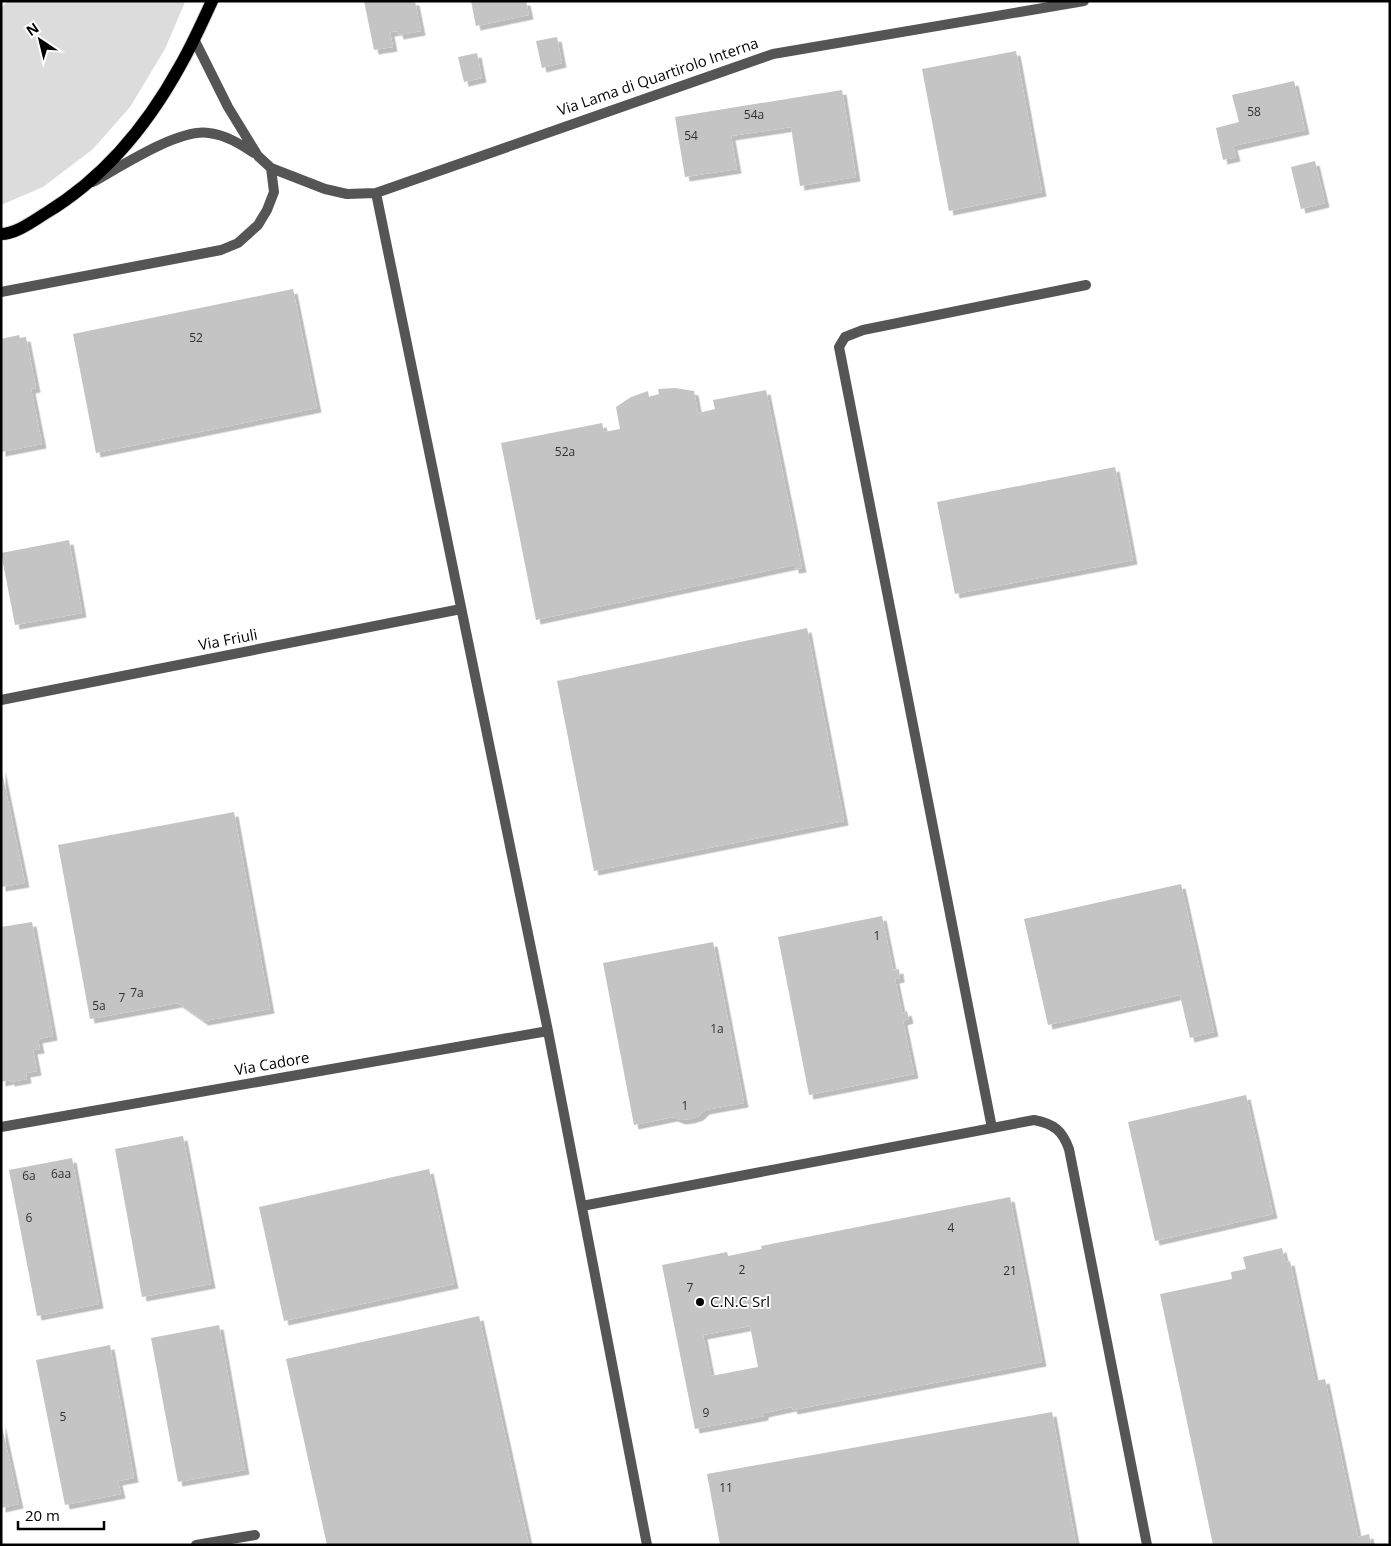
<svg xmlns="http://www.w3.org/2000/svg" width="1391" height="1546" viewBox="0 0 1391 1546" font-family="'Open Sans',sans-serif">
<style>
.green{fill:#dcdcdc}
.building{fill:#c4c4c4;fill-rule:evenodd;filter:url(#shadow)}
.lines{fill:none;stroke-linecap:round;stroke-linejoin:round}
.primary-casing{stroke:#dbdbdb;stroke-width:14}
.lane{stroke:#555;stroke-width:10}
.street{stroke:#555;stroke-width:10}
.primary{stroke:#000;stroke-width:12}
.poi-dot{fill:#000;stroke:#fff;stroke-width:2}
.labels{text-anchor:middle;stroke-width:4;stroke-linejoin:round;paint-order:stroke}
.number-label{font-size:12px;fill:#313131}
.street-label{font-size:15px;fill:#000;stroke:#fff}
.poi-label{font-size:15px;fill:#000;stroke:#fff;text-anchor:start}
</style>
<defs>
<filter id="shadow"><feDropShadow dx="4.5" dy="4.5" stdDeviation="0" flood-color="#0004"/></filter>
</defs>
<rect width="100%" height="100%" fill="#fff"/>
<path class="green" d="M8,1L185,2L165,49L130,107L93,149L43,187L1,205V8Z"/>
<path class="building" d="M364,1H415L421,31L399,35L398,31L390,32L393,47L374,50Z
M471,1H526L529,15L476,26Z
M557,37L562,63L542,68L536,41Z
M1016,51L1042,192L949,211L922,69Z
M477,53L482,78L464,82L458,57Z
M1294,81L1305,130L1233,146L1236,157L1223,160L1216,128L1239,122L1232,95Z
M842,90L856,177L800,186L791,127L731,136L737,169L685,177L675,117Z
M1315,161L1325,203L1301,209L1291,167Z
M293,289L317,408L96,453L73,334Z
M19,335L20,338L26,337L36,388L31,389L42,444L1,452V339Z
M675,388L694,391L698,413L715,409L713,400L766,390L802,568L794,569V565L536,620L501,443L602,423L604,432L620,429L616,407L631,397L648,391L649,397L659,394L658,389Z
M1115,467L1133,560L955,594L937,502Z
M69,540L82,613L15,625L1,553Z
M807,628L844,821L594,871L557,681Z
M1,767L25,883L1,887Z
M234,812L270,1009L204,1021L178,1003L90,1019L58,845Z
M1181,884L1214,1032L1190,1038L1180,995L1048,1025L1024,919Z
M882,916L893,970L899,969L900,978L895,979L902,1013L907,1011L909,1019L903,1021L914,1074L809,1095L778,937Z
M32,922L53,1036L38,1039L40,1049L33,1050L37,1071L26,1073L27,1079L10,1082V1080L1,1082V927Z
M713,942L744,1103L705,1110L699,1116L690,1119L681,1120L673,1117L634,1125L603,963Z
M1246,1095L1273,1214L1155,1241L1128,1122Z
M183,1136L211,1284L142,1297L115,1149Z
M72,1158L99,1304L37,1316L9,1170Z
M429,1169L454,1284L284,1321L259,1207Z
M1010,1197L1042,1362L793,1410L792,1407L764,1413V1416L695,1429L662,1265L727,1252L728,1256L762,1249L761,1246ZM750,1326L758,1367L711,1376L703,1335Z
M1282,1248L1285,1262L1290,1261L1315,1381L1325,1379L1358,1537L1369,1534L1371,1545H1213L1160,1294L1232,1279L1231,1272L1246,1269L1243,1257Z
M479,1316L529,1545H327L286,1359Z
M219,1325L245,1470L178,1482L151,1338Z
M110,1345L134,1478L118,1481L121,1494L65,1505L36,1360Z
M1052,1412L1076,1545H720L707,1474Z
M1,1422L19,1504L1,1508Z"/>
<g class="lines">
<g class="primary-casing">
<path id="primary" d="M1,234C16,234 33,221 46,213C104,178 147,126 180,66C192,45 202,23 212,1"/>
</g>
<path class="lane" d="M992,1128L839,347L845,337L863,330L1086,285"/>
<path class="street" d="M194,39L228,107L258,156L271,168L325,189L347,194L376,193L773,54L1084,1
M93,182C120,167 179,128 209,133C226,135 240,144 254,153
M376,193L548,1031L647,1545
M1,292L221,250L238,243L258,225L267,210L274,192L271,168
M1,700L461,609
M1,1127L548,1031
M582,1206L1034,1120C1054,1124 1062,1130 1069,1149L1147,1545
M196,1545L255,1535"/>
<use href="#primary" class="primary"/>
</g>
<circle class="poi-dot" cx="700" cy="1302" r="5"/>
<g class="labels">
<g class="number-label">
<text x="1254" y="116">58</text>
<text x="754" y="119">54a</text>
<text x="691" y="140">54</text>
<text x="196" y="342">52</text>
<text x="565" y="456">52a</text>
<text x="877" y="940">1</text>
<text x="137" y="997">7a</text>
<text x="122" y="1002">7</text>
<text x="99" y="1010">5a</text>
<text x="717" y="1033">1a</text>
<text x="685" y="1110">1</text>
<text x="61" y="1178">6aa</text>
<text x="29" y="1180">6a</text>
<text x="29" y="1222">6</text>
<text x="951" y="1232">4</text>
<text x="742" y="1274">2</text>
<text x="1010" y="1275">21</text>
<text x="690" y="1292">7</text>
<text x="706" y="1417">9</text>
<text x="63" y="1421">5</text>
<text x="726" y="1492">11</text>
</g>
<g class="street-label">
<text transform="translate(658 77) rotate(-19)" y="5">Via Lama di Quartirolo Interna</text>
<text transform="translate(228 640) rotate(-11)" y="5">Via Friuli</text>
<text transform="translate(272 1064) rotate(-10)" y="5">Via Cadore</text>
</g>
<g class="poi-label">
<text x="710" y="1307">C.N.C Srl</text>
</g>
</g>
<rect width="1391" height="1546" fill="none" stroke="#000000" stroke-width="5"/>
<g transform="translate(40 40) rotate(325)" stroke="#ffffff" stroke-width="4" paint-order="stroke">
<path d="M0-4L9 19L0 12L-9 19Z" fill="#000000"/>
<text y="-8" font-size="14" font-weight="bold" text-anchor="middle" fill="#000000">N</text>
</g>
<path d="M18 1521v8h86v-8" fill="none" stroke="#000000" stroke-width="2.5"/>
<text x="25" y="1521" font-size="15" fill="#000000" stroke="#ffffff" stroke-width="4" paint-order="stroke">20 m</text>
</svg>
